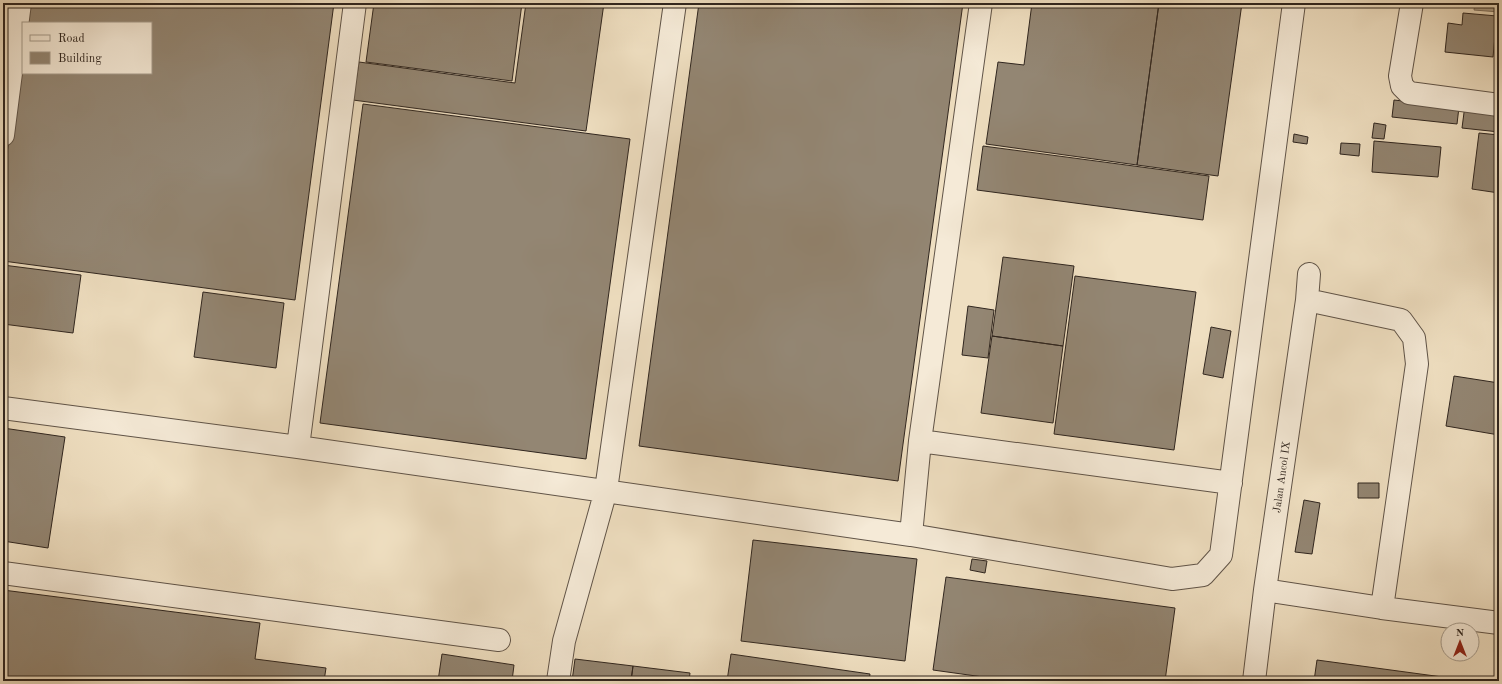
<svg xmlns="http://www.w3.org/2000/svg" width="1502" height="684" viewBox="0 0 1502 684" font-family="'Old Standard TT',serif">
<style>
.water{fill:#aea08a;stroke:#7c6f5f}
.building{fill:#938673;stroke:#30261f}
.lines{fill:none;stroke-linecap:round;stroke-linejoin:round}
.minor-casing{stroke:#605448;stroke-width:24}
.minor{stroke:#f5ead7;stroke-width:22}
.labels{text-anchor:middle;stroke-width:3;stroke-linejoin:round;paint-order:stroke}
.street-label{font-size:11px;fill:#30261f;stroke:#f5ead7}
</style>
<rect width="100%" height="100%" fill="#efdfc1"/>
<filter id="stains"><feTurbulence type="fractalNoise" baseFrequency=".005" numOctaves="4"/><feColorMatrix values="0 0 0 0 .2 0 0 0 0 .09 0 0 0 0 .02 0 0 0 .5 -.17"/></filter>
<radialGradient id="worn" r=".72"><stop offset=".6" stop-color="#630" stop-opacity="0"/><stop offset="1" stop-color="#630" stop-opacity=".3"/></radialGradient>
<path class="water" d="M1475,3H1499V12L1474,10Z"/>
<path class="building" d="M27,3H334L295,300L3,261V183L23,33V73H151V23H24Z
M374,3H522L512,81L366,62Z
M526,3H604L586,131L353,100L359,62L515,83Z
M699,3H963L898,481L639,446Z
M1032,3H1159L1137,165L986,144L998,62L1024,65Z
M1159,3H1242L1218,176L1137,165Z
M1463,13L1497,16L1493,57L1445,52L1448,23L1462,25Z
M1394,100L1459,107L1457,124L1392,117Z
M363,104L630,139L586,459L320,423Z
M1465,105L1499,109V132L1462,128Z
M1374,123L1386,125L1384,139L1372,138Z
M1479,133L1499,135V193L1472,189Z
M1294,134L1308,137L1307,144L1293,142Z
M1374,141L1441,147L1438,177L1372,172Z
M1341,143L1360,144L1359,156L1340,154Z
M983,146L1209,176L1203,220L977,190Z
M1003,257L1074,266L1063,346L992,336Z
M3,265L81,275L73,333L3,324Z
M1075,276L1196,292L1174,450L1054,434Z
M203,292L284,303L276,368L194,357Z
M968,306L994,310L988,358L962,355Z
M1211,327L1231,331L1223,378L1203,374Z
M992,336L1063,346L1053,423L981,413Z
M1454,376L1499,383V435L1446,426Z
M3,428L65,437L48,548L3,541Z
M1358,483H1379V498H1358Z
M1304,500L1320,503L1312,554L1295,552Z
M753,540L917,559L905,661L741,641Z
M972,559L987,561L985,573L970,570Z
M946,577L1175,608L1165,681H1012L933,670Z
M3,590L260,623L255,659L326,668L324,681H3Z
M442,654L514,665L512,681H438Z
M731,654L870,674L869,681H727Z
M575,659L633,666L631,681H572Z
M1317,660L1472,681H1314Z
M633,666L690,673L689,681H631Z"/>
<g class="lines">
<g class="minor-casing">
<path id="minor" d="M1412,3L1400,76L1402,86L1409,93L1499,105
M3,135L20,3
M1307,300L1401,320L1414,338L1417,364L1382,608
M3,408L298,447L911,535L1172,579L1203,575L1221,555L1294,3
M920,441L1231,483
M298,447L355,3
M911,535L920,441L981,3
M3,573L499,640
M1265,590L1382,608L1499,623
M558,681L564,641L606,490L675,3
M1254,681L1265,590L1307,300L1309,274"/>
</g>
<use href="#minor" class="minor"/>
</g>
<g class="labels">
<g class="street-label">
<text transform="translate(1281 477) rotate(-82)" y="4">Jalan Ancol IX</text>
</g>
</g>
<rect width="1502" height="684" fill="none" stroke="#efdfc1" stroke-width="16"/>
<rect x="4" y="4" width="1494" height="676" fill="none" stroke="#30261f" stroke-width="2"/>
<rect x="8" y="8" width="1486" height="668" fill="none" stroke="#30261f"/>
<rect x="22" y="22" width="130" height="52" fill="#f5ead7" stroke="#a69c8d"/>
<rect x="30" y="35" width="20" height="6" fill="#f5ead7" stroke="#a69c8d"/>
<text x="58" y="42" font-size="12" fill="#30261f">Road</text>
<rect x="30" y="52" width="20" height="12" fill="#938673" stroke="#a69c8d"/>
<text x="58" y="62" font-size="12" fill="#30261f">Building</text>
<g transform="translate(1460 642)"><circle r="19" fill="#f5ead7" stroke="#a69c8d"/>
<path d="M0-3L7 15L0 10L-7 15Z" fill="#8f2418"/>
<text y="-6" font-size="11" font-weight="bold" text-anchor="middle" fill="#30261f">N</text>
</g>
<rect width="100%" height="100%" filter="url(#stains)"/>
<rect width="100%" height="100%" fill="url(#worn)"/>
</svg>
